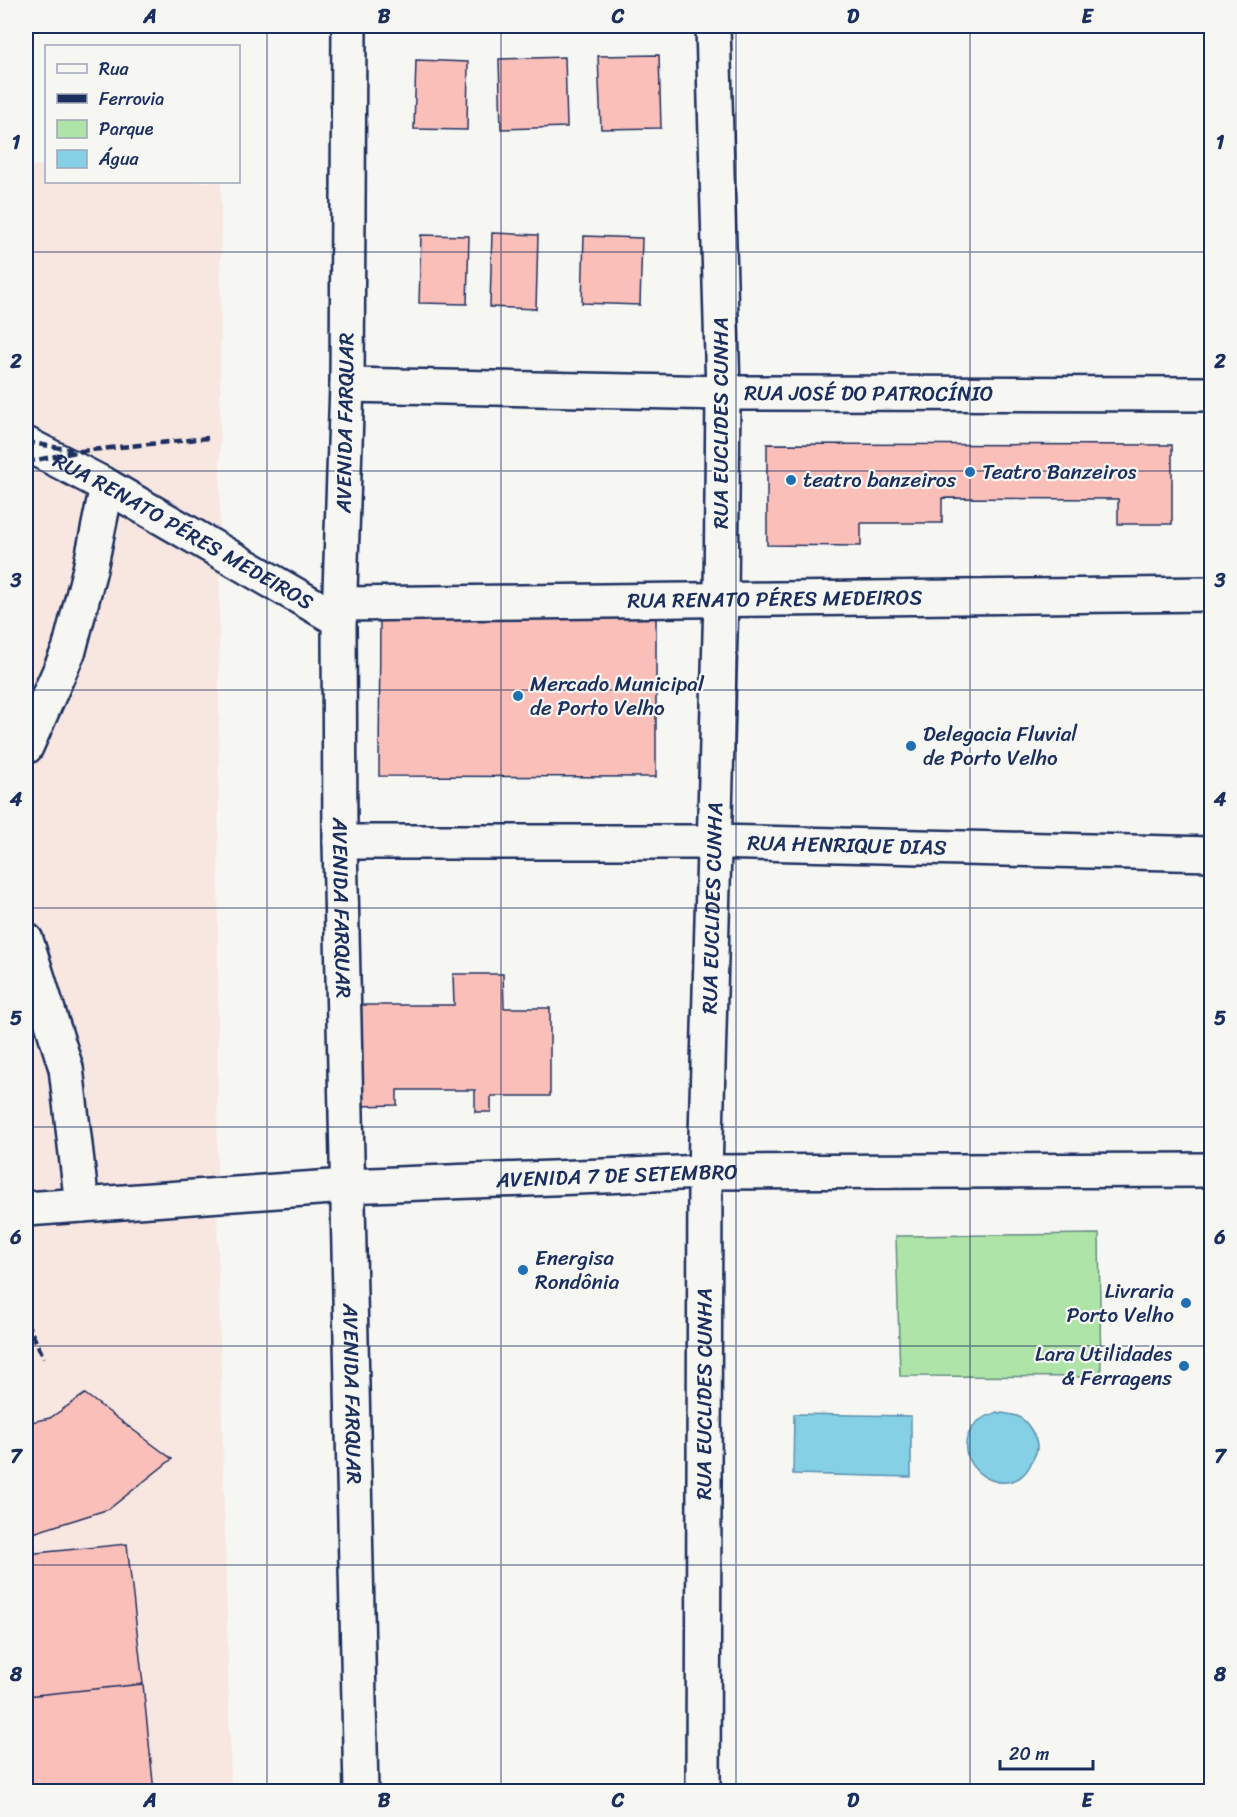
<svg xmlns="http://www.w3.org/2000/svg" width="1237" height="1817" viewBox="0 0 1237 1817" font-family="Sriracha,sans-serif">
<style>
.built{fill:#f8e6e1}
.green{fill:#aee4a7;stroke:#648a82;stroke-width:1.5}
.water{fill:#85d0e5;stroke:#5b90af;stroke-width:1.5}
.building{fill:#fbbfba;stroke:#1b2f5e;stroke-width:1.5}
.lines{fill:none;stroke-linecap:round;stroke-linejoin:round}
.minor-casing{stroke:#1b2f5e;stroke-width:38}
.minor{stroke:#f6f6f2;stroke-width:33}
.rail{stroke:#1b2f5e;stroke-width:4.5;stroke-dasharray:9 4.5;stroke-linecap:butt}
.grid{fill:none;stroke:#1b2f5e;stroke-width:1.5;stroke-opacity:0.55}
.poi-dot{fill:#1f6fb2;stroke:#f6f6f2;stroke-width:2}
.labels{text-anchor:middle;stroke-width:4.5;stroke-linejoin:round;paint-order:stroke}
.street-label{font-size:21px;fill:#1b2f5e;stroke:#f6f6f2}
.poi-label{font-size:21px;fill:#1b2f5e;stroke:#f6f6f2;text-anchor:start}
.neatline{fill:none;stroke:#1b2f5e;stroke-width:2}
.grid-label{font-size:20px;text-anchor:middle;font-weight:bold;fill:#1b2f5e}
</style>
<rect width="100%" height="100%" fill="#f6f6f2"/>
<filter id="ink" filterUnits="userSpaceOnUse"><feTurbulence type="fractalNoise" baseFrequency=".0167" numOctaves="2"/><feDisplacementMap in="SourceGraphic" scale="12" xChannelSelector="R" yChannelSelector="G"/><feConvolveMatrix kernelMatrix="1 2 1 2 8 2 1 2 1" color-interpolation-filters="sRGB"/></filter>
<g filter="url(#ink)">
<path class="built" d="M26,165L46,166V182H221L217,1214L231,1791L26,1792Z"/>
<path class="green" d="M1099,1234L1101,1377L900,1376L896,1236Z"/>
<path class="water" d="M997,1412C1003,1414 1013,1414 1019,1417C1027,1421 1038,1438 1037,1448C1037,1452 1034,1457 1032,1461C1013,1510 939,1464 976,1423C981,1418 990,1415 997,1412Z
M794,1414L911,1416V1477L793,1474Z"/>
<path class="building" d="M659,55L661,128L601,129L598,56Z
M565,57L567,127L501,129L499,59Z
M416,60L468,62L467,130L414,129Z
M492,233L538,235L536,309L490,307Z
M421,235L469,236L467,304L419,303Z
M584,236L642,238L640,305L582,303Z
M767,444L1172,445V524H1118V499L942,498V523H861V546L767,545Z
M380,616L656,617V777L379,776Z
M453,974H503L504,1008H550V1096H491V1112H475V1090H397V1105L358,1106V1005H454Z
M85,1394L172,1459L109,1509L30,1534L26,1533V1423L50,1418Z
M127,1544L143,1684L26,1696V1554Z
M143,1684L154,1792H26V1696Z"/>
<g class="lines">
<g class="minor-casing">
<g id="minor">
<path id="s1" d="M349,26L347,385L339,620L340,842L361,1792"/>
<path id="s2" d="M347,385L723,393L1212,394"/>
<path id="s3" d="M26,444L107,486L339,620"/>
<path id="s4" d="M340,604L1212,594"/>
<path d="M26,747L69,650L90,569L107,486"/>
<path id="s5" d="M340,842H714L1212,854"/>
<path d="M26,940L66,1068L82,1205"/>
<path id="s6" d="M26,1209L346,1186L705,1172L1212,1170"/>
<path id="s7" d="M703,1792L705,1172L721,599L723,393L713,26"/>
</g>
</g>
<use href="#minor" class="minor"/>
<path class="rail" d="M26,442L72,450
M26,462L81,451L208,438
M26,1321L44,1358"/>
</g>
</g>
<path class="grid" d="M267,26V1792M501,26V1792M736,26V1792M970,26V1792M26,252H1212M26,471H1212M26,690H1212M26,908H1212M26,1127H1212M26,1346H1212M26,1565H1212"/>
<g class="poi-dot">
<circle cx="970" cy="472" r="6"/>
<circle cx="791" cy="480" r="6"/>
<circle cx="518" cy="696" r="6"/>
<circle cx="911" cy="746" r="6"/>
<circle cx="523" cy="1270" r="6"/>
<circle cx="1186" cy="1303" r="6"/>
<circle cx="1184" cy="1366" r="6"/>
</g>
<g class="labels">
<g class="street-label">
<text dy="7" stroke="none"><textPath href="#s2" startOffset="522">RUA JOSÉ DO PATROCÍNIO</textPath></text>
<text transform="translate(345 423) rotate(-89)" y="7">AVENIDA FARQUAR</text>
<text transform="translate(721 423) rotate(-90)" y="7">RUA EUCLIDES CUNHA</text>
<text dy="7" stroke="none"><textPath href="#s3" startOffset="180">RUA RENATO PÉRES MEDEIROS</textPath></text>
<text dy="7" stroke="none"><textPath href="#s4" startOffset="435">RUA RENATO PÉRES MEDEIROS</textPath></text>
<text dy="7" stroke="none"><textPath href="#s5" startOffset="507">RUA HENRIQUE DIAS</textPath></text>
<text dy="7" stroke="none"><textPath href="#s7" startOffset="884">RUA EUCLIDES CUNHA</textPath></text>
<text dy="7" stroke="none"><textPath href="#s1" startOffset="882">AVENIDA FARQUAR</textPath></text>
<text dy="7" stroke="none"><textPath href="#s6" startOffset="592">AVENIDA 7 DE SETEMBRO</textPath></text>
<text dy="7" stroke="none"><textPath href="#s1" startOffset="1368">AVENIDA FARQUAR</textPath></text>
<text dy="7" stroke="none"><textPath href="#s7" startOffset="398">RUA EUCLIDES CUNHA</textPath></text>
</g>
<g class="poi-label">
<text x="982" y="479">Teatro Banzeiros</text>
<text x="803" y="487">teatro banzeiros</text>
<text x="530" y="691">Mercado Municipal<tspan x="530" dy="24">de Porto Velho</tspan></text>
<text x="923" y="741">Delegacia Fluvial<tspan x="923" dy="24">de Porto Velho</tspan></text>
<text x="535" y="1265">Energisa<tspan x="535" dy="24">Rondônia</tspan></text>
<text x="1174" y="1298" text-anchor="end">Livraria<tspan x="1174" dy="24">Porto Velho</tspan></text>
<text x="1172" y="1361" text-anchor="end">Lara Utilidades<tspan x="1172" dy="24">&amp; Ferragens</tspan></text>
</g>
</g>
<rect width="1237" height="1817" fill="none" stroke="#f6f6f2" stroke-width="66"/>
<rect x="45" y="45" width="195" height="138" fill="#f6f6f2" stroke="#9ea6b7" stroke-width="1.5"/>
<rect x="57" y="64" width="30" height="9" fill="#f6f6f2" stroke="#9ea6b7" stroke-width="1.5"/>
<text x="99" y="75" font-size="18" fill="#1b2f5e">Rua</text>
<rect x="57" y="94" width="30" height="9" fill="#1b2f5e" stroke="#9ea6b7" stroke-width="1.5"/>
<text x="99" y="105" font-size="18" fill="#1b2f5e">Ferrovia</text>
<rect x="57" y="120" width="30" height="18" fill="#aee4a7" stroke="#9ea6b7" stroke-width="1.5"/>
<text x="99" y="135" font-size="18" fill="#1b2f5e">Parque</text>
<rect x="57" y="150" width="30" height="18" fill="#85d0e5" stroke="#9ea6b7" stroke-width="1.5"/>
<text x="99" y="165" font-size="18" fill="#1b2f5e">Água</text>
<path d="M1000 1760v9h93v-9" fill="none" stroke="#1b2f5e" stroke-width="3"/>
<text x="1009" y="1760" font-size="18" fill="#1b2f5e" stroke="#f6f6f2" stroke-width="4.5" paint-order="stroke">20 m</text>
<rect x="33" y="33" width="1171" height="1751" class="neatline"/>
<g class="grid-label">
<text x="150" y="23">A</text>
<text x="384" y="23">B</text>
<text x="618" y="23">C</text>
<text x="853" y="23">D</text>
<text x="1087" y="23">E</text>
<text x="16" y="149">1</text>
<text x="1220" y="149">1</text>
<text x="16" y="368">2</text>
<text x="1220" y="368">2</text>
<text x="16" y="587">3</text>
<text x="1220" y="587">3</text>
<text x="16" y="806">4</text>
<text x="1220" y="806">4</text>
<text x="16" y="1025">5</text>
<text x="1220" y="1025">5</text>
<text x="16" y="1244">6</text>
<text x="1220" y="1244">6</text>
<text x="16" y="1463">7</text>
<text x="1220" y="1463">7</text>
<text x="16" y="1681">8</text>
<text x="1220" y="1681">8</text>
<text x="150" y="1807">A</text>
<text x="384" y="1807">B</text>
<text x="618" y="1807">C</text>
<text x="853" y="1807">D</text>
<text x="1087" y="1807">E</text>
</g>
</svg>
